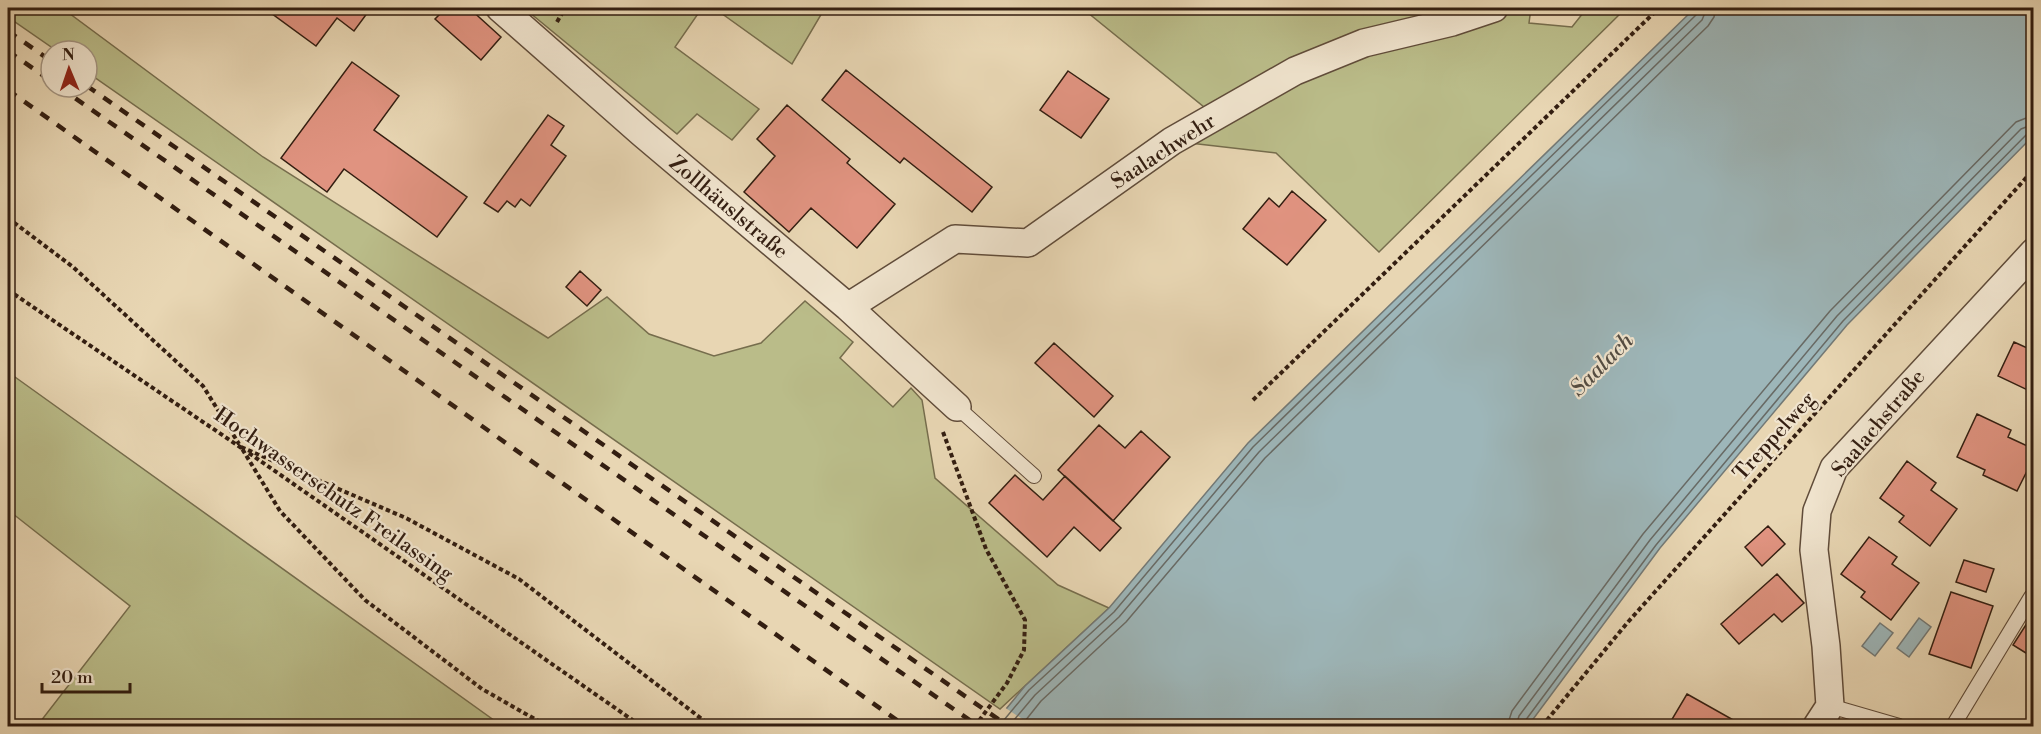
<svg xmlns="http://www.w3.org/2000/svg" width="2041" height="734" viewBox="0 0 2041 734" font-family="'Libre Bodoni',serif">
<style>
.green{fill:#babc89;stroke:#766d4d;stroke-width:1.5}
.water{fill:#9db6b9;stroke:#737976;stroke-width:1.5}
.pier{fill:#e8d6b3}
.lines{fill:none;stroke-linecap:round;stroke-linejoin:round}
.shore{stroke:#686a65;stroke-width:1.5}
.building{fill:#e09380;stroke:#331e11;stroke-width:1.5}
.lane-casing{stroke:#604c3a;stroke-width:16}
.street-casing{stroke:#604c3a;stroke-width:30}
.path{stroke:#331e11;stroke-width:4;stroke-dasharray:4.5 3;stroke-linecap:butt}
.lane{stroke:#f0e4ce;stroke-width:14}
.street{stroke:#f0e4ce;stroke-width:27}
.rail{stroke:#331e11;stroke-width:4.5;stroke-dasharray:10 10;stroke-linecap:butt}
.labels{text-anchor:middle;stroke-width:4.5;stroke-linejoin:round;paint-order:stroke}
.street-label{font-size:21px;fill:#331e11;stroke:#f0e4ce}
.water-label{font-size:22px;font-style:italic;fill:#534c43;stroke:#f0e4ce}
</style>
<rect width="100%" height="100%" fill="#e8d6b3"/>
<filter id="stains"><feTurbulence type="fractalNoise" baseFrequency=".00333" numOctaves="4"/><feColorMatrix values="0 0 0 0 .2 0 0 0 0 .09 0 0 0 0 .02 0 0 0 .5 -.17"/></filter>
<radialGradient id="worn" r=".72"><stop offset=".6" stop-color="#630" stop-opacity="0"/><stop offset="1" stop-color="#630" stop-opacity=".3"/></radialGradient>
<path class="green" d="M8,8H62L263,157L548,338L607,297L649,334L714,356L761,343L805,301L853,342L840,358L893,407L911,388L922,400L935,478L1058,585L1109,608L1000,709L87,72V51H57L8,17Z
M524,8H702L675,47L759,109L732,140L697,114L677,134Z
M714,8H815L822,13L792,64Z
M1082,8H1531L1529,23L1572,27L1587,8H1626L1379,252L1276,153L1172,141L1215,116Z
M8,372L502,726H37L130,606L8,510Z"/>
<path class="water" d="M1695,8H2033V136L1847,325L1660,548L1528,726H992L1025,686L1109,608L1248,443Z
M1919,618L1931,627L1909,657L1897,648Z
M1880,623L1893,633L1875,656L1862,646Z"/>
<path class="pier" d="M1004,707L1033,726H989Z"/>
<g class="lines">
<path class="shore" d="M999,726L1029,690L1114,612L1253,447L1697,14L1699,8
M1009,726L1035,695L1119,617L1259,452L1702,20L1707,8
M1021,726L1041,701L1126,622L1265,458L1708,26L1714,17L1716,8
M1507,726L1512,711L1643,534L1830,311L2016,122L2034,115
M1516,726L1519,716L1650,540L1837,316L2021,129L2034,124
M1524,726L1525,721L1656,545L1843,321L2027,134L2034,132"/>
</g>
<path class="building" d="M275,8H371L354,31L337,18L316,46L271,13Z
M446,8H469L501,37L481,60L435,19Z
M352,62L399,96L374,130L467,197L437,237L344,169L327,192L281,158Z
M846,70L992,187L972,212L904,158L900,163L822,100Z
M1068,71L1109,99L1081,138L1040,110Z
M787,105L850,159L847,163L895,204L857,248L811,208L789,232L744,192L775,156L757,139Z
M548,115L564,126L551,145L566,156L530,206L521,199L515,207L507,201L498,212L484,203Z
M1292,191L1326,220L1287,265L1243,229L1269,198L1279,207Z
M580,271L601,290L587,306L566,287Z
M2014,342L2034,351V393L1998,376Z
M1054,343L1113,396L1094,417L1035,363Z
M1977,414L2011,430L2008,437L2034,449V457L2017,491L1983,475L1985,470L1957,457Z
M1099,425L1125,448L1141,431L1170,457L1113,521L1058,470Z
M1907,461L1936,483L1931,490L1957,509L1930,546L1899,522L1904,516L1880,498Z
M1015,475L1043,500L1065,476L1121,528L1100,551L1074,527L1047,557L989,503Z
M1768,526L1785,544L1762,566L1745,547Z
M1869,537L1897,557L1892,564L1919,583L1891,620L1861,597L1865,592L1841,574Z
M1964,560L1994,569L1986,592L1956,582Z
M1777,574L1804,603L1782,622L1774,614L1739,644L1721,624Z
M1951,592L1993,606L1971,668L1929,654Z
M2029,620L2034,623V658L2013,645Z
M1687,694L1744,726H1668Z"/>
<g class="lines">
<g class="lane-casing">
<path id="lane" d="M957,407L1034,476
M1830,706L1899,726
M1953,726L2031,597L2034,598"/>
</g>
<g class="street-casing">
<path id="street" d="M500,8L642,133L848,307L957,407
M848,307L955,239L1028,243L1172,141L1295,71L1364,43L1452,22L1494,8
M1817,726L1830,706L1826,646L1814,550L1817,511L1834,468L2034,252"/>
</g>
<path class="path" d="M557,22L565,8
M8,218L73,267L203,386L239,444
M8,290L243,449
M1253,400L1659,8
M943,432L986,549L1025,620L1024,650L1007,683L975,726
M249,453L641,726
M547,726L482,689L365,600L280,511L241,447L406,518L519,579L711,726
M1542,726L1628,622L2034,169"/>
<use href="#lane" class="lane"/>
<use href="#street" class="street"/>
<path class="rail" d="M8,31L51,61
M8,51L51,81
M87,86L1008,726
M59,87L978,726
M8,90L905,726"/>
</g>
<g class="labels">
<g class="street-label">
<text transform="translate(1163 151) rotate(-33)" y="7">Saalachwehr</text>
<text transform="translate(729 207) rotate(40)" y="7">Zollhäuslstraße</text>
<text transform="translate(1878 423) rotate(-50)" y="7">Saalachstraße</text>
<text transform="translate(1774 436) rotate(-48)" y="7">Treppelweg</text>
<text transform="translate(334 494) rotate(35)" y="7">Hochwasserschutz Freilassing</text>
</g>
<g class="water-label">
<text transform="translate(1601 364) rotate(-45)" y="8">Saalach</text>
</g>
</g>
<rect width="2041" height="734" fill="none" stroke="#e8d6b3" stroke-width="30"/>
<rect x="9" y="9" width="2023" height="716" fill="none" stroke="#331e11" stroke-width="3"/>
<rect x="15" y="15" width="2011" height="704" fill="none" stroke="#331e11" stroke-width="1.5"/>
<g transform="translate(69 69) rotate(358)"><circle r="28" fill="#f0e4ce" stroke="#a49582" stroke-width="1.5"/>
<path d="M0-4.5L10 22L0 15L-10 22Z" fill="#8f2418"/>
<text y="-9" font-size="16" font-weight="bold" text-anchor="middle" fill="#331e11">N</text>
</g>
<path d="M42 683v9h88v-9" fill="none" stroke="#331e11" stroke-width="3"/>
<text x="51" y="683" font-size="18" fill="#331e11" stroke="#f0e4ce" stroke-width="4.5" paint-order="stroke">20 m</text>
<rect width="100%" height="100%" filter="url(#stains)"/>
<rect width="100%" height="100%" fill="url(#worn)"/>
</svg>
